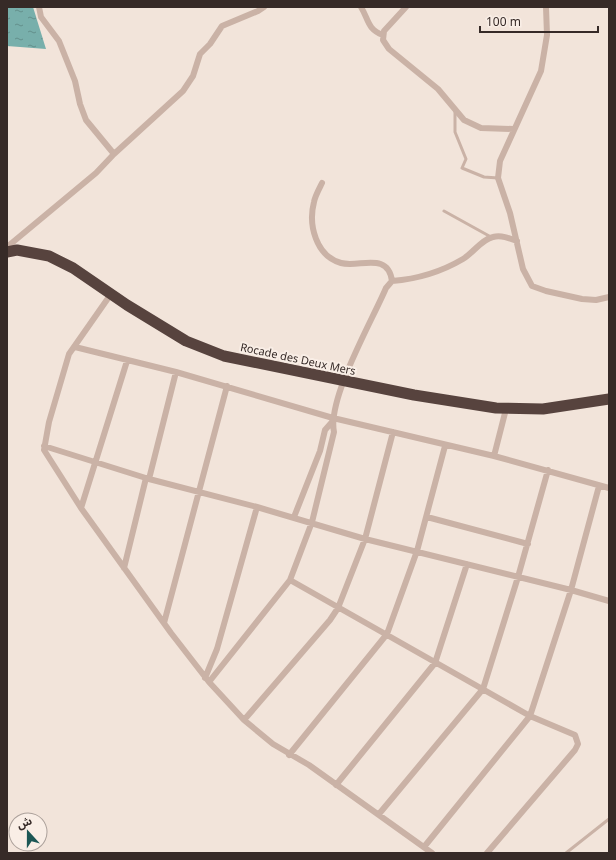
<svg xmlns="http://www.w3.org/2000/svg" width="616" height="860" viewBox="0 0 616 860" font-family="'Noto Sans','Noto Sans Arabic',sans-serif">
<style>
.water{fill:url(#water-ripples)}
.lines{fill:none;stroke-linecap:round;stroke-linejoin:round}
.lane{stroke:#cab2a6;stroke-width:3}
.street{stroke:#cab2a6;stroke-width:6}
.highway{stroke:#57433e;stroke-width:11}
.labels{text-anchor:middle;stroke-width:4;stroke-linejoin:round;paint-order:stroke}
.street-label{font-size:11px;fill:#362a27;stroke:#f9eee6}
</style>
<defs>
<pattern id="water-ripples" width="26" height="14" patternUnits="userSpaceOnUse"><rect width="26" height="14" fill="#78afab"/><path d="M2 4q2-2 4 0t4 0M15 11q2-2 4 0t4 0" fill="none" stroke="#638f8b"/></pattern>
</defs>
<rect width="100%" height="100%" fill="#f2e4da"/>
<path class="water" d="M7,7H33L46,49L7,46Z"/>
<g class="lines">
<path class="lane" d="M455,111V132L466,159L462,168L484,177L498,178
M444,211L491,237
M566,853L609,819"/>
<path class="street" d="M39,7L41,17L59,41L75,81L80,104L86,120L114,154
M361,7C369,20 367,29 383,35
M406,7L384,31L383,40L389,49L438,89L464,120L481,128L513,129
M546,7L547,35L541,71L500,161L498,178L510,213L523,269L532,286L546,291L582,299L596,300L609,297
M322,183C319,189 315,196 314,202C308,225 316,256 341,263C359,268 388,251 392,281
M7,247L96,173L114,154L183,91L193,76L200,54L210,44L222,26L258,11L264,7
M111,294L69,354L49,422L44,450L81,508L171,633L209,682L290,580L312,522L334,432C327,399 372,321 386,288L392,281C418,279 441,272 463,259C473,253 482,239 493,237C501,235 509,238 517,241
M75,347L176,372L333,418L494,456L609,488
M44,446L149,479L257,507
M494,456L506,409
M149,479L176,372
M81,508L127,361
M294,517L320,451L325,430L332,422
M427,517L528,544
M124,568L146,478
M290,580L530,716L575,735L578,744L575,750L487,853
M164,623L227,386
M205,678L217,649L257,507L365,539L571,590L609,601
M209,682L244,720L273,744L309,765L432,853
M244,720L330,620L338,608L365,539L393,432
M289,755L387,634L417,551L445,446
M336,785L435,663L467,564
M379,814L483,689L518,577L548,470
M424,847L530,716L571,590L599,486"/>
<path class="highway" d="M7,252L17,250L49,256L73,268L127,305L186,341L224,356L414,395L496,408L543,409L609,399"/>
</g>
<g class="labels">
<g class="street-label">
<text transform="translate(298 359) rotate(12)" y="4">Rocade des Deux Mers</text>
</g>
</g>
<rect width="616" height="860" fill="none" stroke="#362a27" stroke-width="16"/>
<g transform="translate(28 832) rotate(339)"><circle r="19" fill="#f9eee6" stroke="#aba09a"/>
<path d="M0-3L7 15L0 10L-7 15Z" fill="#1c5755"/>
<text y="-6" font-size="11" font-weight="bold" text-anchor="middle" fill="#362a27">ش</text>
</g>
<path d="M480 26v6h118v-6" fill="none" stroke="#362a27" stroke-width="2"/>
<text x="486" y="26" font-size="12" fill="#362a27" stroke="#f9eee6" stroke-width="3" paint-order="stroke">100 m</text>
</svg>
